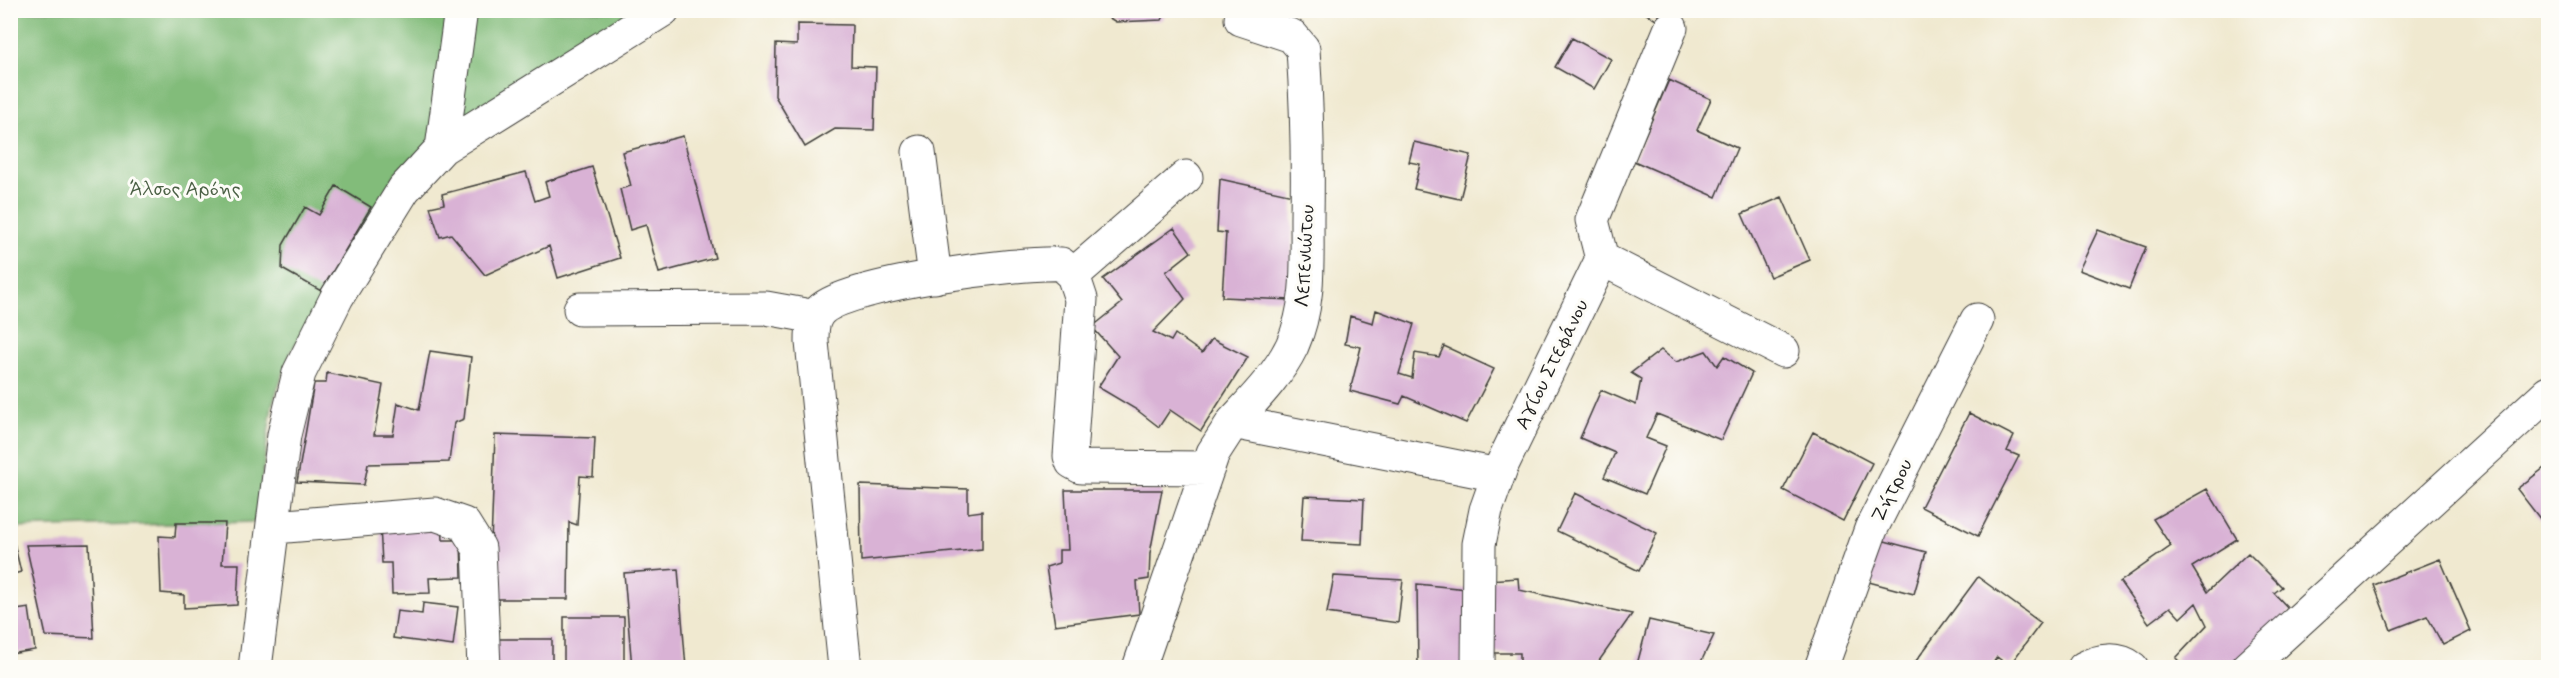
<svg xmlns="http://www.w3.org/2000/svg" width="2559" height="678" viewBox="0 0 2559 678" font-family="Mynerve,sans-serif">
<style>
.forest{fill:#82bc7a;stroke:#4f6c4b;stroke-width:1.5}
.building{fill:#d9b2d5}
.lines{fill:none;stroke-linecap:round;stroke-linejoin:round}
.street-casing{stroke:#3c3b37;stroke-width:35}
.street{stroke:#fff;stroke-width:33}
.labels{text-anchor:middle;stroke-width:6;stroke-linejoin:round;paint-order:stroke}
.park-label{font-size:20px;fill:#4b6045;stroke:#fdfcf7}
.street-label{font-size:20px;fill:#1c1c1c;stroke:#fdfcf7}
</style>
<rect width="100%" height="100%" fill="#fdfcf7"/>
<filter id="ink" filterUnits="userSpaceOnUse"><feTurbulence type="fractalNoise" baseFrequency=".0167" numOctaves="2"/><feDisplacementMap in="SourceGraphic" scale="12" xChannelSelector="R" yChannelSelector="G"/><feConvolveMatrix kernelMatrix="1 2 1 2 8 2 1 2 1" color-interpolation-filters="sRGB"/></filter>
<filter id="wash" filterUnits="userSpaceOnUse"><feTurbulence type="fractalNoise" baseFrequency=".008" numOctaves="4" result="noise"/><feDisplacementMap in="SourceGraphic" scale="24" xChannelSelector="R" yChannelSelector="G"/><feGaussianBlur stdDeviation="1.35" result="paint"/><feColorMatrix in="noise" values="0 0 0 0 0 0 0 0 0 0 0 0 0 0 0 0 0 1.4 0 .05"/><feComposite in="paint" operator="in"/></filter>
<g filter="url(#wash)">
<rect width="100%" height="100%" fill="#f0e9d0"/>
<path class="forest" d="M10,11H641L437,136L396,173L291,352L272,405L256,522L11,528Z"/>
<g id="blocks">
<path class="building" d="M1096,10H1167L1162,20L1116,22Z
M1640,10H1662L1656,20Z
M797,24L852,25L851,66L876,67L874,130L835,129L805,147L775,96L776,44L797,45Z
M1572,38L1611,59L1594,89L1555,67Z
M1669,80L1711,99L1697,130L1737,148L1716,197L1634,161Z
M683,136L715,258L659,273L646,225L630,230L620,189L631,186L622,152Z
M1414,142L1471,155L1460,199L1414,189L1420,164L1409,162Z
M592,167L620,258L558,278L549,246L485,275L451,234L440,237L430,207L444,204L442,194L526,172L535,201L549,196L545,182Z
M1220,179L1293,195L1291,300L1222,297L1226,233L1217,232Z
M336,186L371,207L321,291L282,269L283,245L305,207L319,215Z
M1782,197L1810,260L1770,277L1742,214Z
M1174,228L1191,252L1166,272L1185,299L1153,332L1171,341L1175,334L1202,353L1212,339L1248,357L1201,431L1170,410L1159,427L1137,410L1098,387L1118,356L1092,327L1122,303L1103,279Z
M2098,230L2146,247L2129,289L2079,270Z
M1376,310L1414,324L1399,374L1412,378L1415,353L1439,357L1444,346L1494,369L1466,423L1404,396L1400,404L1350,391L1361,347L1345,344L1350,316L1373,323Z
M1661,350L1676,362L1706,351L1717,366L1724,356L1752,373L1721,440L1657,414L1646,438L1666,446L1645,494L1604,477L1615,453L1580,438L1601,390L1636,405L1641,379L1631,373Z
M430,351L471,357L464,419L454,423L449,462L368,464L364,485L297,482L314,383H326L327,373L383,385L374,435H393L398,403L419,410Z
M1969,413L2014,436L2007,451L2019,456L1978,536L1921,507Z
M1813,432L1872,463L1843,521L1783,490Z
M495,435L595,438L593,477L580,476L577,525L569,522L568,599H489Z
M2548,465V529L2517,489Z
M860,485L968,489V513L982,511V549L861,561Z
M2207,489L2237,539L2192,567L2207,592L2248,553L2282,587L2274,593L2291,611L2229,668H2185L2176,658L2207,625L2196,603L2180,618L2170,607L2149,623L2120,582L2171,546L2153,519Z
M1065,490H1162L1150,553L1149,579L1137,581L1139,614L1055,625L1046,567L1059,563V550H1068Z
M1575,493L1657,533L1639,571L1557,531Z
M1304,496L1364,499L1362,544L1301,541Z
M176,523H225L222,564H239L237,605L184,608V595L161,593L159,536L175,537Z
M442,523L443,540H461L462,577L429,578L430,593L392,594L391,563H382L380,526Z
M10,526L21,572L10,575Z
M1877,539L1926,552L1914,594L1865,581Z
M89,544L94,638L46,636L26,545Z
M2440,559L2471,631L2443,645L2427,616L2391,630L2374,585Z
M678,569L686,668H632L624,573Z
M1334,576L1403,580L1398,623L1327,613Z
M1978,577L2041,623L2009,666L1997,657L1990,668H1916L1913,665Z
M1518,578L1519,590L1632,614L1594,668H1520V653H1486L1489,580Z
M1417,584L1467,589L1464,668H1418Z
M423,603L458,607L453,646L393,638L397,611L422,614Z
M29,608L35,650L10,654V611Z
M564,617H624V668H564Z
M1649,620L1714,635L1698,668H1636Z
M494,639H552V668H494Z"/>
</g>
</g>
<g filter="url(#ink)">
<use href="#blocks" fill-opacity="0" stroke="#3c3b37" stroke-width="1.5"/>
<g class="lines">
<g class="street-casing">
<path id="street" d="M1241,19L1292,36L1303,49C1307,106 1308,162 1307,219C1307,262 1310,306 1292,346C1278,375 1254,399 1233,422L1498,475
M442,148L663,10
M919,152L935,277
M1602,259L1592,220L1671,28
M1073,275L1186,177
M580,309L766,308L816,317
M274,527L435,514L464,524L479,548L484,668
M255,668L284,435L299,373L337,297L404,189L442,148L461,10
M845,668L812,342C812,330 812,317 822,309C853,283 1018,262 1061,264L1073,275L1081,299L1070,456L1072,462L1081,467L1208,468
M1139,668L1213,453L1233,422
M1478,668L1479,544L1486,510L1502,465L1602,259L1783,351
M1821,668L1871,529L1977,320
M2084,668C2099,660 2118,657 2132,668
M2247,668L2548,393"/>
</g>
<use href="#street" class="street"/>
</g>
</g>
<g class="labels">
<g class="park-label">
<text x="185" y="195">Άλσος Αρόης</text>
</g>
<g class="street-label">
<text transform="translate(1304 256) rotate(-87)" y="7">Λεπενιώτου</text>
<text transform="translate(1551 364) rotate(-64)" y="7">Αγίου Στεφάνου</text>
<text transform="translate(1891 490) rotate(-63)" y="7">Ζήτρου</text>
</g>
</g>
<rect width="2559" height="678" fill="none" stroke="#fdfcf7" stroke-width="36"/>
</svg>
